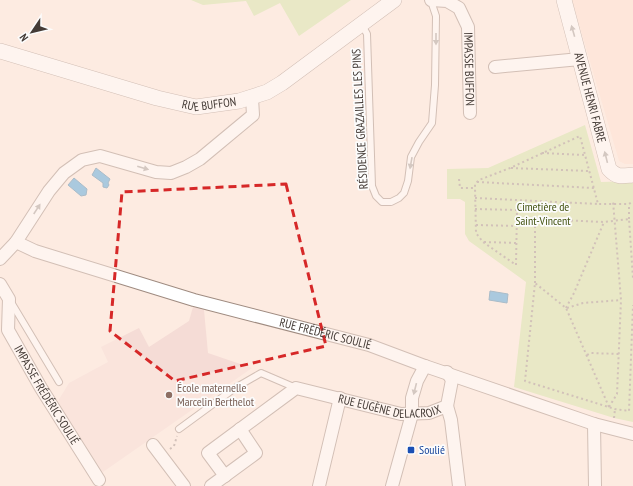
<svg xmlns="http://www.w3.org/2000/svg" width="633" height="486" viewBox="0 0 633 486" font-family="'PT Sans Narrow',sans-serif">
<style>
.built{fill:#fee1d0}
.education{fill:#f5dcd6}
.green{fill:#d0e4a4}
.water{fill:#45a1da;stroke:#4582a9}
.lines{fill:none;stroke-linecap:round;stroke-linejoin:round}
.service-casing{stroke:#9f8b80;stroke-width:8}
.minor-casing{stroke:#9f8b80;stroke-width:14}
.tertiary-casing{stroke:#9f8b80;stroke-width:16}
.path{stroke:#9d8f88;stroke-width:2;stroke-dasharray:2 3;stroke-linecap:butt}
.service{stroke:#fff;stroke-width:6}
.minor{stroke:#fff;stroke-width:12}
.tertiary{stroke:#fff;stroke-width:15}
.oneway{fill:#a29d9a}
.marked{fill:none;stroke:#d62828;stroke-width:3;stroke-dasharray:8 5;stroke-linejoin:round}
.education-dot{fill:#8d6e63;stroke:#fcfcfc;stroke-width:1.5}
.transit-dot{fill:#1a4fb4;stroke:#fcfcfc;stroke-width:1.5}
.labels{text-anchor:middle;stroke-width:3.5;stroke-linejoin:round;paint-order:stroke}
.street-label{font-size:12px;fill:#443b36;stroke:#fcfcfc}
.park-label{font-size:12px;fill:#435311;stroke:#fcfcfc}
.education-label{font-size:12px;fill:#785e54;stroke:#fcfcfc;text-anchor:start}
.transit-label{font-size:12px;fill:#164399;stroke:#fcfcfc;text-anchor:start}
</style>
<rect width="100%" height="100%" fill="#fdebe1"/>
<path class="built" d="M572,0H633V164H625L619,161Z"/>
<path class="education" d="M193,307L204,310L208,353L252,368L103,472L93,464L58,401L69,383L108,362L101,347L139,328L149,347L189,321Z"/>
<path class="green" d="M191,0H351L299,36L280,3L254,16L246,1L203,5Z
M585,125L601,182L633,181V422L614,418L514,387L526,282L469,241L465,234V202L460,199H447V169L488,168Z"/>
<path class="water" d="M96,168L110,179L108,183L109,185L107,188L103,187V183L92,175Z
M74,178L87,189L86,195L81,196L68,185Z
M490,291L508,294L507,303L489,300Z"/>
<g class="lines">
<g class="service-casing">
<path id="service" d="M362,25L367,34L372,186L376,196L382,202H391L399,198L404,193L408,181L411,157L419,142L432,123L435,85L436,16L431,1
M11,302L59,382
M179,429L235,388L261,373L296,388"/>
</g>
<g class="minor-casing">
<g id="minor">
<path id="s1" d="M431,0L447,1L459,8L468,27L470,113"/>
<path d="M495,67L580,59"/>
<path id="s2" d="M16,242L35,251L194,300L369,345L425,366L594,424L633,434"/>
<path d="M0,259L16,242L49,191L64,173L82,160L100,156L156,172L171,173L186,167L200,159L253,115L252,98"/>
<path id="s3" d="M0,284L9,299L8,330L41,388L99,480"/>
<path d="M447,406L451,420L459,486"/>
<path d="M594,424L595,486"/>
<path d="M153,445L184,486"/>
<path id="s4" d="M225,476L208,453L296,388L401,414L429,413L447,406L452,380L447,372"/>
<path d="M211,486L256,453L240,429"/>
<path d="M319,486L340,398"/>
<path d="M392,486L412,414V398L417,381L425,366"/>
</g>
</g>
<g class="tertiary-casing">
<g id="tertiary">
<path id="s5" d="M564,0L609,169C617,178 622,176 633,175"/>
<path id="s6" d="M0,51L157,98L196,107L239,101L267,92L282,83L394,0"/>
</g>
</g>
<path class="path" d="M542,153L585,155
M511,168L589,171
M459,179L460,188H475
M477,182L594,188
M475,198L598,204
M475,209L517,210L516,265L483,242L476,233L475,188V184L479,180L510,168L580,136L598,204H629L633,201
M629,219V204
M476,225L517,226
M484,242L517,243
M535,283V219L604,222L629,219L633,278
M566,308L574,293L604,222
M567,308L583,303L621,300
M587,355L591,353L619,354
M609,407L566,308L535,283L525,381L615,409L629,411L633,305
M609,407L617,394L621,300L613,201
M614,418L615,409
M170,449L174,446L177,436"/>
<use href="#service" class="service"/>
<use href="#minor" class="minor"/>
<use href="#tertiary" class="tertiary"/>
</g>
<defs><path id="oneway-solid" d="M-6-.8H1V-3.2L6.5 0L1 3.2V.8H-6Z"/></defs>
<g class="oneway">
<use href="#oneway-solid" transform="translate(573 31) rotate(-106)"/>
<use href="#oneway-solid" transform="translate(436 39) rotate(90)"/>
<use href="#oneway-solid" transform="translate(606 157) rotate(-104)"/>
<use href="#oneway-solid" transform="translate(411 163) rotate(100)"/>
<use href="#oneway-solid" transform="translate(143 168) rotate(16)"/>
<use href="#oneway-solid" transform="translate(37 209) rotate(-57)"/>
<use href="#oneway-solid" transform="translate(415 389) rotate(104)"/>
</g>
<path d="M0 0H633V486H0ZM286,184L326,346L175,381L110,331L122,192Z" fill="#fdebe1" fill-opacity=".55" fill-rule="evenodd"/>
<path class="marked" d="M286,184L326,346L175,381L110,331L122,192Z"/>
<circle class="education-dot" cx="169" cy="395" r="4"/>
<rect class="transit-dot" x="407" y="446" width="8" height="8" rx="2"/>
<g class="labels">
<g class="street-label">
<text dy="4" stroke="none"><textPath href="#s1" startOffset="93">IMPASSE BUFFON</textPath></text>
<text dy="4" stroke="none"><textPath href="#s5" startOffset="101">AVENUE HENRI FABRE</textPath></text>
<text dy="4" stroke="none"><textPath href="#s6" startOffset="217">RUE BUFFON</textPath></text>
<text transform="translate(360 119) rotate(-93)" y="4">RÉSIDENCE GRAZAILLES LES PINS</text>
<text dy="4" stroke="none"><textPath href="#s2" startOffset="323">RUE FRÉDÉRIC SOULIÉ</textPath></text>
<text dy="4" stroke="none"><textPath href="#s3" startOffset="124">IMPASSE FRÉDÉRIC SOULIÉ</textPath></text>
<text dy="4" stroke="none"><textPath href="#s4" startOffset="234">RUE EUGÈNE DELACROIX</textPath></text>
</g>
<g class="park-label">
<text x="543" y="211">Cimetière de<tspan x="543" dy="14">Saint-Vincent</tspan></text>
</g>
<g class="education-label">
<text x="177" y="392">École maternelle<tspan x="177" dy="14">Marcelin Berthelot</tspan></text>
</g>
<g class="transit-label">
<text x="419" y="454">Soulié</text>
</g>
</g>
<g transform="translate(32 32) rotate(235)" stroke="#fcfcfc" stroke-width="3" paint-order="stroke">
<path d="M0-3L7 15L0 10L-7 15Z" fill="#443b36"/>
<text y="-6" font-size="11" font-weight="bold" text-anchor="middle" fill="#443b36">N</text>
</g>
</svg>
